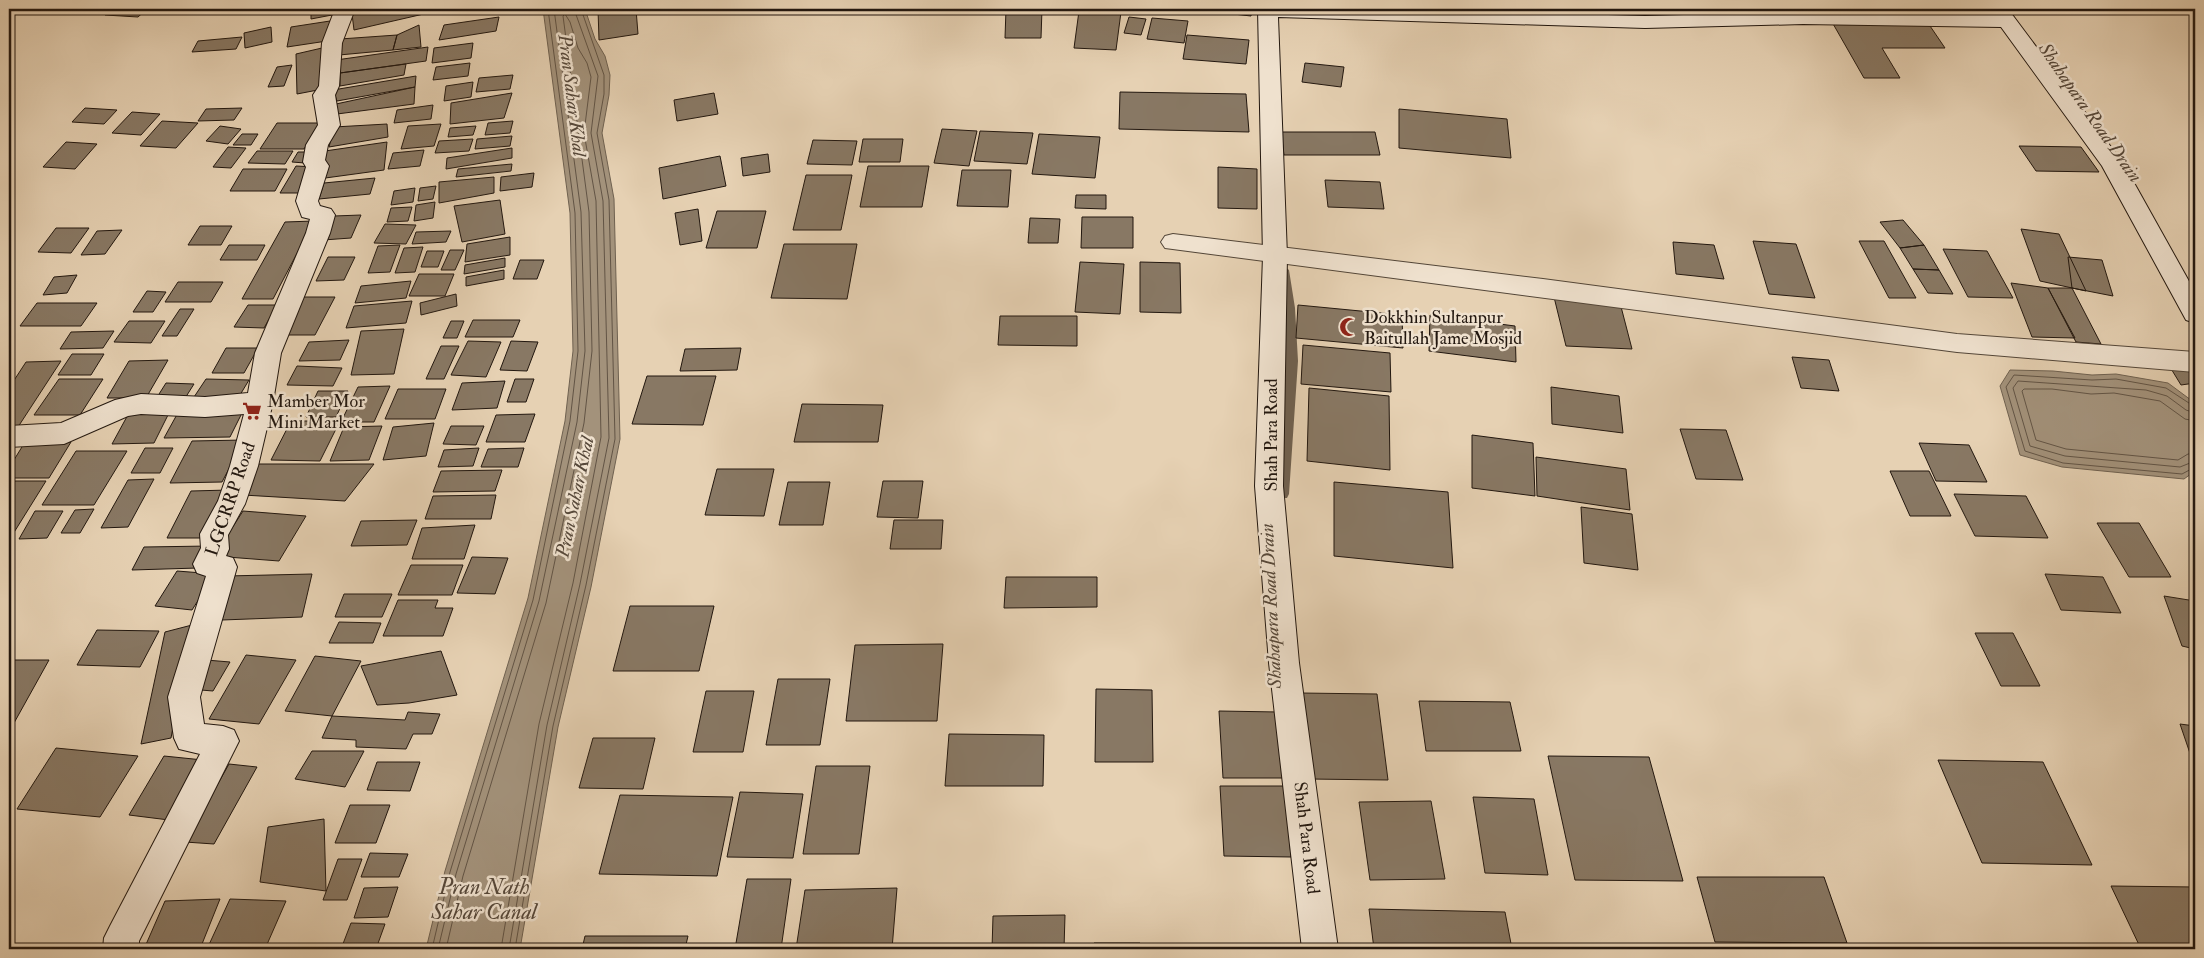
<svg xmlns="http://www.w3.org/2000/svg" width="2204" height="958" viewBox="0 0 2204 958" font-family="'IM FELL Double Pica',serif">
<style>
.water{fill:#a3927b;stroke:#6f6150}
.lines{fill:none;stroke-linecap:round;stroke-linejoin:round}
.shore{stroke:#625445;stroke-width:1}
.stream{fill:#6f6150;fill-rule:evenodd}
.building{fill:#887864;stroke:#22170f}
.street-casing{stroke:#534638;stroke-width:2}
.secondary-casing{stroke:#22170f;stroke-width:2}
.street{fill:#efe1ce;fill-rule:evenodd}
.secondary{fill:#efe1ce;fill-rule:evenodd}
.labels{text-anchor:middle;stroke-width:5;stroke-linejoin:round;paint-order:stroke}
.poi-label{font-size:18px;fill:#22170f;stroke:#efe1ce;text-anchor:start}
.street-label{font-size:18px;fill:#22170f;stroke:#efe1ce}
.water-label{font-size:19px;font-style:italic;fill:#56483a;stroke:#efe1ce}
.near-water-label{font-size:22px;font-style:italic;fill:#56483a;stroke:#efe1ce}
</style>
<rect width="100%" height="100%" fill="#e6d1b3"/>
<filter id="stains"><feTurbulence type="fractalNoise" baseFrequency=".004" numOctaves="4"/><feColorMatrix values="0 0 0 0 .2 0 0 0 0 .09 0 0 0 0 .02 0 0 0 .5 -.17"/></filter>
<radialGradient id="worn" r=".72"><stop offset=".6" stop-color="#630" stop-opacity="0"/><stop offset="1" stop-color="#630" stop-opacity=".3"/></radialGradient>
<path class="water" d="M543,9H585L595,39L605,56L610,75L609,95L602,133L614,199L620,439L591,587L558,727L520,949H426L445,871L528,598L565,421L573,351L570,213Z
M2010,370L2053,371L2092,375L2116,374L2168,383L2195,403V471L2184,479L2062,467L2020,455L2000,386Z"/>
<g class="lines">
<path class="shore" d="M2195,407L2166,388L2116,379L2092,380L2014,375L2006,387L2025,451L2063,463L2182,474L2195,467
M2195,413L2186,410L2167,396L2146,390L2018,381L2013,388L2030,446L2065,456L2180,467L2195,461
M2195,421L2185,419L2160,401L2114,393L2091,394L2052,389H2024L2022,391L2036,440L2066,449L2178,460L2188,454L2195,453
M432,949L450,872L533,600L570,421L578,351L575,213L548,9
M438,949L456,874L539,601L577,422L585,351L581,212L554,9
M446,949L463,876L546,603L584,423L592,351L589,212L563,16L565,14L570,22L578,48L587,63L591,77L584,133L596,201L601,437L573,583L539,724L501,949
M509,949L547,725L580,584L609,438L603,201L591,133L598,76L574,9
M515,949L553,726L586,585L615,439L609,200L597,133L604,94V75L581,9"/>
<path class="stream" d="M1284,266L1289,270L1295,308L1298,361L1289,494L1287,498H1279L1277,494L1286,361L1283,308L1279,270Z"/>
</g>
<path class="building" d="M112,9H147L138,17L105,15Z
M325,9H331L332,15L311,19V12Z
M375,9H427L428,13L354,30L352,14Z
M598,9H636L638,34L599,40Z
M881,9H935V10H881Z
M1006,9H1042L1041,38H1005Z
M1189,9H1252L1251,16Z
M1946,9H1983L1985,12H1948Z
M1079,11L1121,12L1116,50L1074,48Z
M499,17L496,31L439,40L444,25Z
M1129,17L1146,19L1141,35L1124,33Z
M1152,18L1188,21L1184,43L1147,39Z
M330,21L327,41L287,47L291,27Z
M1832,22L1928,23L1945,48H1882L1900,78H1864Z
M419,25L421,47L393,50L397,35Z
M271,27L272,42L245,48L244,33Z
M397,35L393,50L339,55L340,39Z
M1187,35L1249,40L1246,64L1183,59Z
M242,37L236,49L192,52L198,41Z
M473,43L471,58L432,63L434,48Z
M428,47L426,61L340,73L336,60Z
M322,48L323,89L297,94L296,54Z
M470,63L468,76L433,80L436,67Z
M1305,63L1344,67L1341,87L1302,82Z
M406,64L404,75L340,86V73Z
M292,65L284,86L268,87L277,67Z
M513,75L510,89L476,92L479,78Z
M416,76L415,87L337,101L333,90Z
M473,82L471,97L444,101L446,86Z
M415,87L414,104L337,114L336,104Z
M1120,92L1246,94L1249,132L1119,129Z
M512,93L504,118L450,124L451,103Z
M714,93L718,114L677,121L674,100Z
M433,105L431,119L394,123L397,110Z
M85,108L117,110L104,124L72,122Z
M242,108L234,120L198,121L206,109Z
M1399,109L1507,119L1511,158L1399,148Z
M132,112L160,114L141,135L112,133Z
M162,121L198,123L176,148L140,146Z
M513,121L510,133L485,135L488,123Z
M277,123H320L304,149H260Z
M387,124L388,137L329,147L334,127Z
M441,124L434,146L401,149L408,126Z
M220,126L241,129L228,144L206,141Z
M476,126L473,135L448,137L450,128Z
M942,129L977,131L969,166L934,163Z
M980,131L1033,133L1027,164L974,161Z
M1281,132H1375L1380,155H1284Z
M242,134H258L251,145H233Z
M1039,134L1100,137L1095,178L1032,174Z
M512,136L510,146L475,149L477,139Z
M473,139L469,151L435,153L439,141Z
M863,139H903L900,162H859Z
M813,140L857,141L852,165L807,164Z
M66,142L97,144L75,169L43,167Z
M387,142L384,170L318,179V152Z
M2019,146L2081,147L2099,172L2036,171Z
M228,147L246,148L231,168L213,167Z
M512,148V158L446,169L447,158Z
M424,150L420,166L388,169L393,153Z
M257,151H293L285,164L248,163Z
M298,152H312L305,163L292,162Z
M768,154L770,172L743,176L741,158Z
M720,156L726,186L663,199L659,168Z
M512,164L511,171L456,177L458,169Z
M296,166L316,167L300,193H280Z
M868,166H929L922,207H860Z
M1218,167L1257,169V209L1218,208Z
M243,169H287L275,191H230Z
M962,170H1011L1008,207L957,206Z
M534,173L532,187L500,191L501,177Z
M806,175H852L841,230H793Z
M494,177V193L439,203V182Z
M375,178L370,194L319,199L324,183Z
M1325,180L1380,182L1384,209L1328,207Z
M436,186L433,199L418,201L420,188Z
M415,188L413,202L391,205L394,191Z
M1076,195H1106V209L1075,208Z
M500,200L505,234L462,242L454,206Z
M435,202L433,218L414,221L416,205Z
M412,207L408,221L387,222L391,208Z
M698,209L702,241L680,245L675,213Z
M717,211H766L757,248H706Z
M361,215L351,238L323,240L334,216Z
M1082,217H1133V248H1081Z
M1030,218L1060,219L1058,243H1028Z
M1903,220L1924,245L1900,248L1880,222Z
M314,221L273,299H242L285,222Z
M385,224L416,225L406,244L374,243Z
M200,226H232L221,245H188Z
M56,228H89L71,253L38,252Z
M2021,229L2059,234L2086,291L2040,281Z
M122,230L105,254L81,255L97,231Z
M451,231L446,242L412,244L416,232Z
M510,237V255L465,262L467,244Z
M1753,241L1796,244L1815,298L1769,294Z
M1859,241H1884L1916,298H1889Z
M1673,242L1714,245L1724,279L1676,274Z
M784,244H857L847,299L771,298Z
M229,245H265L257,260H220Z
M400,245L390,272L368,273L378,246Z
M1924,245L1939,270L1913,269L1900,248Z
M423,247L415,272L395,273L404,248Z
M1943,249L1987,251L2013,298L1968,297Z
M450,250H464L455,270H441Z
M427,251H444L438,267H421Z
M328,257H355L344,280L316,281Z
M2068,257L2102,260L2113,296L2072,288Z
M505,258V267L464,274L465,265Z
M520,260H544L537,279H513Z
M1080,262L1124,264L1120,314L1075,312Z
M1140,262L1180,263L1181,313L1140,312Z
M1913,269L1939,270L1953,294L1928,293Z
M504,270V279L466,286V277Z
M419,274H454L445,296H409Z
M77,275L67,293L43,295L54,277Z
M411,281L406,298L355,303L361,286Z
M178,282H223L211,302H165Z
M2011,283L2048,288L2075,338L2032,337Z
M2048,288H2072L2101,344L2076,342Z
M147,291L166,292L153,312H133Z
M456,294L457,306L421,315L420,303Z
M304,297H335L315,335H284Z
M1554,297L1619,299L1632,349L1566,346Z
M412,301L406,323L346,328L354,306Z
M37,303H97L81,326H20Z
M248,305H277L264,328L234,327Z
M1298,305L1402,315L1403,348L1296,338Z
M180,309H194L177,336H162Z
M1430,315L1515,326L1516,362L1429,351Z
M1000,316H1077V346L998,345Z
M473,320H520L513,337H465Z
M129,321H165L151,343L114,342Z
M451,321H464L457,338H443Z
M404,329L394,374L351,375L361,331Z
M114,331L103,348L60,349L71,332Z
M349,340L340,360L299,361L309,342Z
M468,341L501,342L486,377L451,375Z
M511,341L538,342L527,371L500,370Z
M1303,345L1390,353L1391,392L1301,384Z
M441,346H459L444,379H426Z
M226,348H258L244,373H212Z
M741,348L737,370L680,371L685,349Z
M72,354H104L91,375H58Z
M1792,357L1829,360L1839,391L1801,388Z
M168,360L146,398H107L129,361Z
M61,361L18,427L9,428V388L26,362Z
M297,366L342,368L333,386L287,385Z
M2187,366L2195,376V383L2181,385L2170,367Z
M647,376H716L703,425L632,424Z
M59,379H103L80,415H34Z
M206,379L249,380L234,405L190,403Z
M515,379H534L526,402H507Z
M505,381L497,408L452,410L462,383Z
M166,383L194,384L182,403L154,402Z
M390,386L374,422H341L358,387Z
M1551,387L1619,396L1623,433L1552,424Z
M1309,388L1389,396L1390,470L1307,461Z
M398,389H446L435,419H385Z
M318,391H348L336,417H306Z
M802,404L883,405L878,442H794Z
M171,409L154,443L112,444L130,411Z
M180,409H244L230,437L164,438Z
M535,414L525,442H486L496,415Z
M291,421H340L320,461L271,460Z
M434,423L426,456L383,460L393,427Z
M382,426L369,460L330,461L344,427Z
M451,426H484L476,445L443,444Z
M1680,429L1726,430L1743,480L1696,479Z
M1472,435L1533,443L1535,496L1472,488Z
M244,440L222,482L170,483L192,441Z
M25,442H71L49,478H9V468Z
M1919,443L1969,445L1987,482L1936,481Z
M145,448H173L160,473H131Z
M479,448L473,466L438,467L444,450Z
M524,448L518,467H481L488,449Z
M76,451H127L94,505H42Z
M1536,457L1626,469L1630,510L1537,496Z
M253,464H374L345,501L243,495Z
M717,469H774L764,516L705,515Z
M502,470L495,491L433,492L441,471Z
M1890,471H1929L1951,516H1910Z
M154,479L128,527L101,528L128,480Z
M15,481H46L13,534H9V492Z
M883,481H923L918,518L877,517Z
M788,482H830L823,525H779Z
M1334,482L1448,492L1453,568L1334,556Z
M229,490L205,538H167L191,491Z
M1954,494L2026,496L2048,538L1975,536Z
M496,495L491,519H425L433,496Z
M1581,507L1632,514L1638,570L1584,563Z
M94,509L80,533H61L75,510Z
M35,511H63L47,538L19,539Z
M243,511L306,516L279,561L214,556Z
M417,520L407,545L351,546L361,521Z
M894,520H943L941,549H890Z
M2097,523H2139L2171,577H2129Z
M475,525L464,559H412L422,528Z
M209,546L198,568L132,570L144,547Z
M472,557L508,558L495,594L457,593Z
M411,565H463L452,595H398Z
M177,571L215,574L192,610L155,606Z
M312,574L302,617L222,620L227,576Z
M2045,574L2103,577L2121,613L2061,610Z
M1006,577H1097V607L1004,608Z
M344,594H392L382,617H335Z
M2164,596L2195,601V649L2182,646Z
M398,600H438L435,608H453L443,636H383Z
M630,606H714L699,671H613Z
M339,622L381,623L373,643H329Z
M192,625L171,738L141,744L165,632Z
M97,630L159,631L140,667L77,665Z
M1975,633H2013L2040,686H2001Z
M943,644L937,721H846L855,645Z
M441,651L457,695L409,703L377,705L361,666Z
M246,655L296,660L259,724L209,719Z
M315,656L361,661L332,716L285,711Z
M10,660H49L9,732V663Z
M206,660L230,662L213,691L189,689Z
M778,679H830L820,745H766Z
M1096,689L1152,690L1153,762H1095Z
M706,691H754L743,752H693Z
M1301,693L1377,694L1388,780L1309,779Z
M1419,701L1510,702L1521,751H1426Z
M1219,711L1278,712L1283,778H1223Z
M408,712L440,714L432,734H413L406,749L356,747V740L322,738L332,716L405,720Z
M2180,724L2195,726V768Z
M949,734L1044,735L1043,786H945Z
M593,738H655L643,789L579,788Z
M56,748L138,756L100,817L17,809Z
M312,751H364L345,787L295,779Z
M164,756L203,760L169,820L129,815Z
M1548,756L1649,757L1683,881L1575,880Z
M1938,760L2043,762L2092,865L1982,863Z
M377,762H420L410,791L367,790Z
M229,764L257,767L214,844L185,842Z
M816,766H870L859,854H803Z
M1220,786H1285L1291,857L1224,856Z
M740,792L803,794L793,858L727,857Z
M620,795L733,797L717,876L599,874Z
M1473,797L1534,799L1548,875L1485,873Z
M1431,801L1445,879L1370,880L1359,802Z
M350,805H390L376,843H335Z
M324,819L326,891L260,882L268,827Z
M370,853L408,854L399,877H361Z
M338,859H362L347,900H323Z
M1697,877H1824L1847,943L1715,942Z
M747,879H791L781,949H735Z
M2111,886L2195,887V949H2141Z
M398,887L388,917L354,918L364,888Z
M897,888L892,949H796L805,890Z
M220,899L200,949H144L165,901Z
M230,899L286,901L265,949H207Z
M1369,909L1505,912L1512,949H1374Z
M1065,915L1064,949H992L993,916Z
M351,923L385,924L376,949H341Z
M585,936H688L685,949H582Z
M1094,943H1140V949H1094Z
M1158,944L1206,945V949H1158Z"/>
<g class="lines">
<g class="street-casing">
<path id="street" d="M1173,234L1543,279L1957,334L2195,352V372L1957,352L1165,248L1161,242L1165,236Z"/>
</g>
<g class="secondary-casing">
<path id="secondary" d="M335,9H355L342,43L339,86L335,95L340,125L328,145L325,160L329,166L318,201L320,206L331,209L335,215L330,233L281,353L273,402L258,466L245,504L228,535L229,549L226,556L233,558L237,567L200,697L204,724L223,726L234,730L239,741L139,941V949H103L104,938L110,926L200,754L179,749L174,738L168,697L206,576L197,573L193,564L201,548L200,534L218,501L230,466L244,414L205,417L141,414L128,416L64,444L9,447V426L61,423L115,400L141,394L205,397L248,393L255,353L306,233L310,219L302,217L296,201L306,167L303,162L306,145L318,125L313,95L319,86L322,43Z
M1258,9H1394L1645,16L1803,12L1992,15L1988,9H2008L2123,163L2195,292V323L2186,320L2102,166L2001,27L1803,24L1645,28L1278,17L1287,256L1283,486L1299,663L1338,949H1302L1269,663L1255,486L1263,256Z"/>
</g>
<use href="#street" class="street"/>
<use href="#secondary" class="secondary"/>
</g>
<defs>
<g id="mosque-bare" transform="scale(1.5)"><path d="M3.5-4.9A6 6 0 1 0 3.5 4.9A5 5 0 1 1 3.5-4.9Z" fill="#8f2418" stroke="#efe1ce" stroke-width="2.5" paint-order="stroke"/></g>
<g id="supermarket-bare" transform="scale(1.5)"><path d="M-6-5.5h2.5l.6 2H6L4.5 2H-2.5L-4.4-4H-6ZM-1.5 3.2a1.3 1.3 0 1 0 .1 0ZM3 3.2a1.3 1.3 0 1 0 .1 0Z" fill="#8f2418" stroke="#efe1ce" stroke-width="2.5" paint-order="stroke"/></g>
</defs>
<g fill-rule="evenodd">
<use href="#mosque-bare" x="1349" y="327"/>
<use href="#supermarket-bare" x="252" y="411"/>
</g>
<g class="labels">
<g class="poi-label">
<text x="1364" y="323">Dokkhin Sultanpur<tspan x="1364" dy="21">Baitullah Jame Mosjid</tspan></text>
<text x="267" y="407">Mamber Mor<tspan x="267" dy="21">Mini Market</tspan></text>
</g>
<g class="street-label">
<text transform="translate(1271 435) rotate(-90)" y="6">Shah Para Road</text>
<text transform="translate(230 499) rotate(-71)" y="6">LGCRRP Road</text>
<text transform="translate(1307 838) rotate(83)" y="6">Shah Para Road</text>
</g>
<g class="water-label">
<text transform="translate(573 95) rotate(83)" y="7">Pran Sahar Khal</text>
<text transform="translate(2091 112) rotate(55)" y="7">Shahapara Road Drain</text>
<text transform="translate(574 497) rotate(-78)" y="7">Pran Sahar Khal</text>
<text transform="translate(1270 606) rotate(-93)" y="7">Shahapara Road Drain</text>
</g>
<g class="near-water-label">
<text x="484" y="894">Pran Nath<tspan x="484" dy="25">Sahar Canal</tspan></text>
</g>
</g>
<rect width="2204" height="958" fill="none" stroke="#e6d1b3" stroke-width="30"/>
<rect x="10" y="10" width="2184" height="938" fill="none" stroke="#22170f" stroke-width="2.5"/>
<rect x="15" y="15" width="2174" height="928" fill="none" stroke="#22170f"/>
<rect width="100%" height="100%" filter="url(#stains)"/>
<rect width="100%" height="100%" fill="url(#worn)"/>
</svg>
